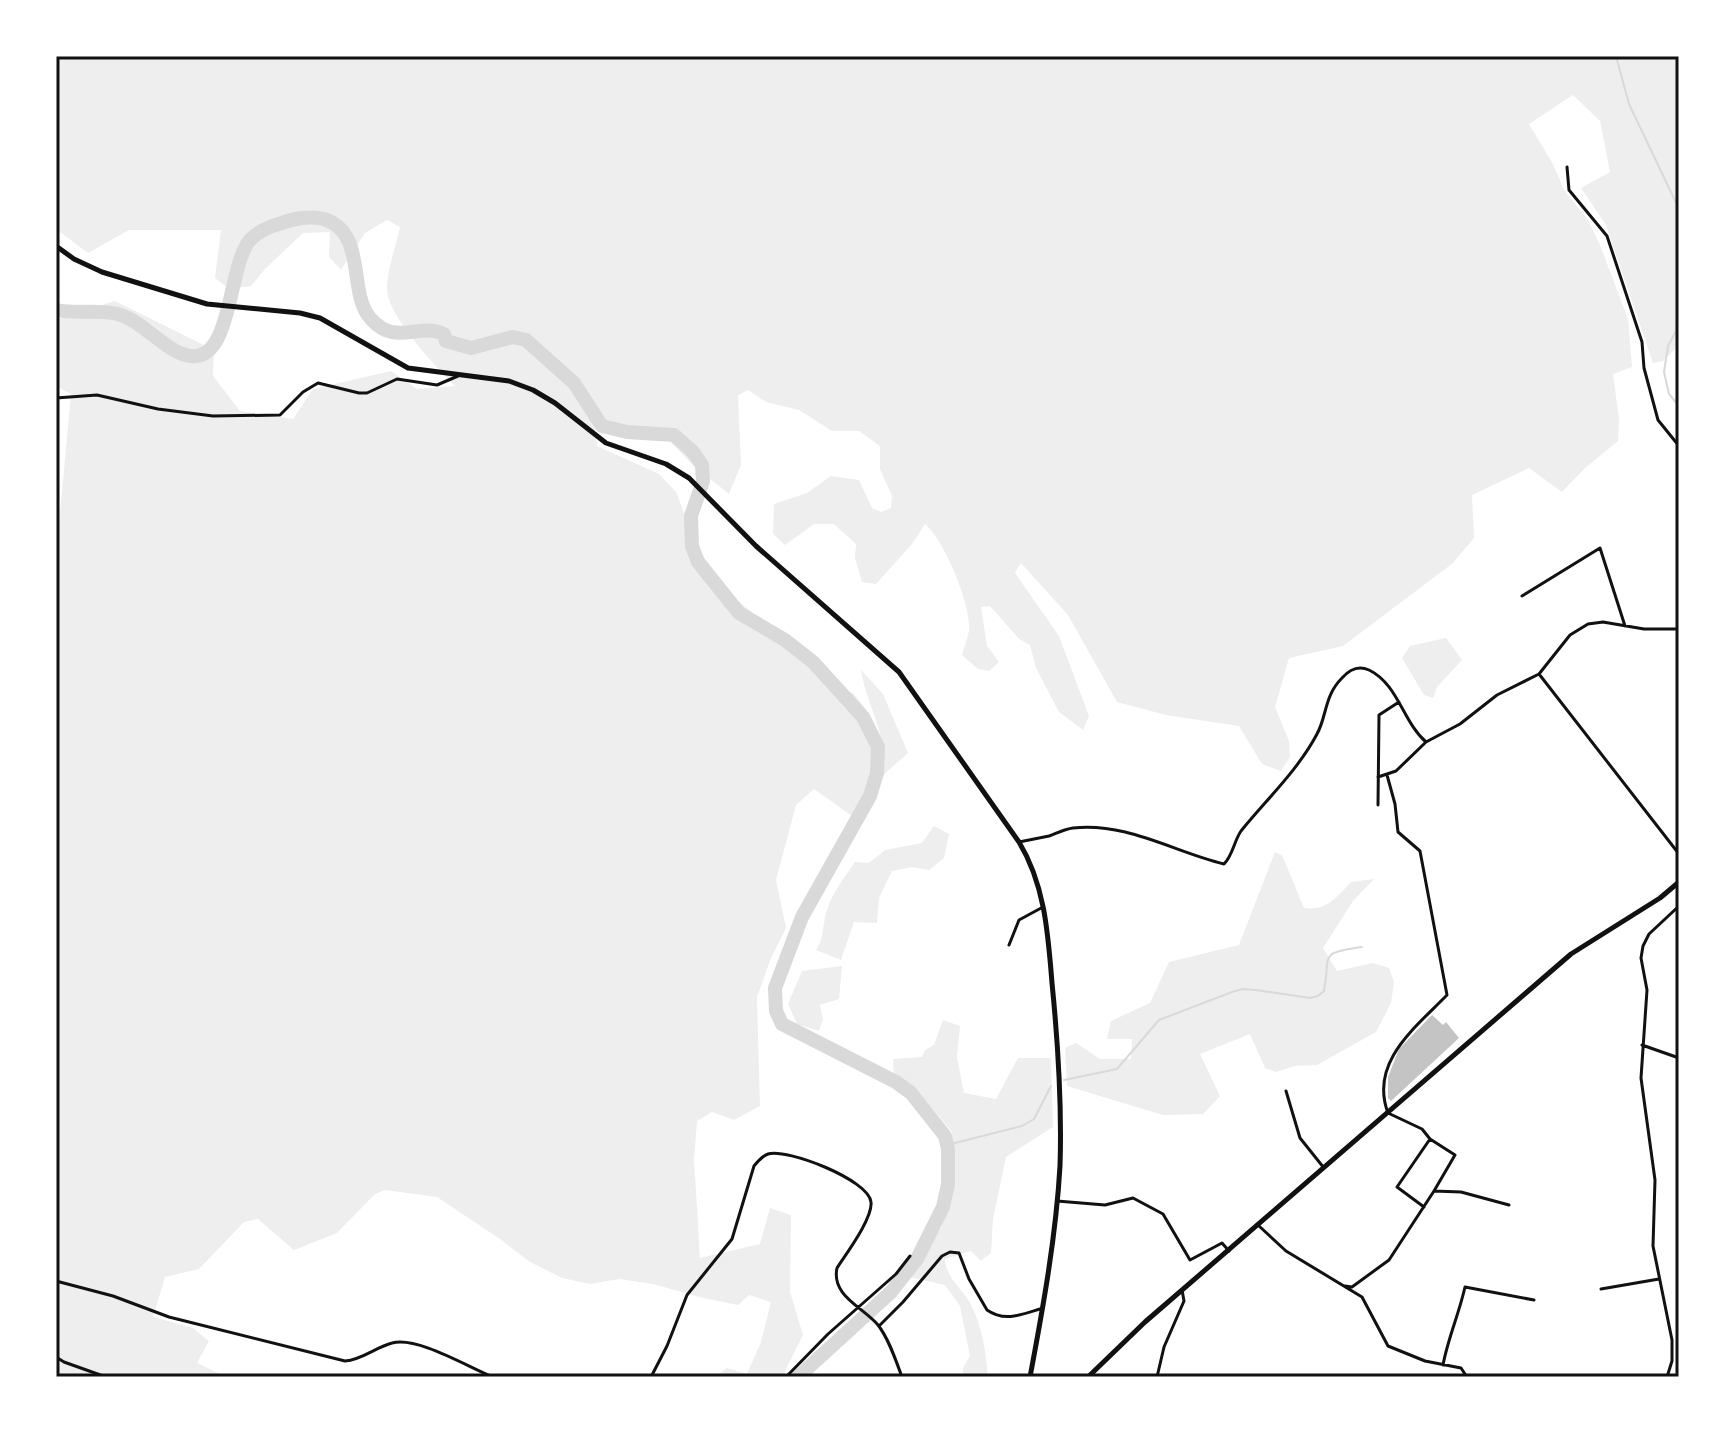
<svg xmlns="http://www.w3.org/2000/svg" width="1735" height="1433" viewBox="0 0 1735 1433" font-family="'Fira Sans Condensed',sans-serif">
<style>
.green{fill:#eee}
.lines{fill:none;stroke-linecap:round;stroke-linejoin:round}
.stream{stroke:#d9d9d9;stroke-width:2}
.river{stroke:#d9d9d9;stroke-width:14}
.building{fill:#c4c4c4}
.minor{stroke:#111;stroke-width:3}
.secondary{stroke:#111;stroke-width:5}
.trunk{stroke:#111;stroke-width:5}
.neatline{fill:none;stroke:#111;stroke-width:3}
</style>
<rect width="100%" height="100%" fill="#fff"/>
<path class="green" d="M56,56H1679L1678,346L1663,361L1653,363L1606,225L1581,188L1610,172L1600,121L1573,95L1529,124L1553,164L1564,190L1588,220L1600,245L1628,319L1632,367L1613,374L1619,419L1618,441L1584,469L1562,492L1529,468L1472,495L1474,538L1453,563L1343,646L1289,658L1275,707L1289,741L1290,757L1281,771L1262,764L1239,726L1166,715L1117,702L1068,615L1021,563L1015,573L1059,636L1089,716L1083,730L1059,712L1036,668L1030,645L1019,639L990,606L981,607L987,646L999,662L989,671L978,669L962,655C964,647 968,638 969,630C972,607 944,539 925,524L912,544L876,584L862,582L855,558L856,544L834,524H814L785,545L773,534L774,504L807,493L831,476L859,480L872,508L881,512L891,508L892,496L880,469V446L859,431H832L799,410L766,402L748,390L738,395L741,465L729,494L693,465L664,435L594,423L597,446L659,474L676,492L698,550L738,601L774,630L794,641L845,690L853,693L867,711L874,766L865,793L852,816L814,789L796,805L776,880L786,928L771,958L757,997L760,1106L734,1120L712,1112L697,1121L694,1159L700,1258L760,1244L770,1208L791,1215L790,1292L803,1335L782,1377H715L727,1368L747,1374L761,1342L771,1302L749,1295L738,1305L703,1298L653,1284L619,1279L590,1284L562,1278L530,1262L500,1239L437,1197L385,1190L375,1194L337,1233L294,1250L258,1219L244,1222L199,1269L165,1277L153,1317L193,1328L209,1341L197,1363L226,1377H56V557L71,394L56,386V320L115,301L214,350L213,376L240,411L293,419L313,389L391,371L417,389L455,386C437,368 387,315 387,289C387,270 396,246 400,227L387,220L365,233L341,270L329,257L330,232L303,233L265,269L251,286L229,289L215,278L221,230H129L88,253L56,229Z
M1446,638L1462,660L1437,687L1433,698L1424,695L1402,658L1410,646Z
M861,670L883,694L908,753L882,776C891,740 866,705 861,670Z
M934,826L949,834L944,858L929,870L912,867L892,871L879,898L877,923L854,922L841,960L816,950C825,937 822,922 828,907C834,890 845,877 855,862L869,863L885,850L922,843Z
M1275,852L1282,855L1304,908C1327,911 1337,897 1351,882L1374,879L1353,901L1323,948L1337,971L1373,963L1389,968L1394,982L1391,1003L1376,1032L1317,1065L1294,1066L1276,1072L1265,1068L1250,1034L1200,1054L1220,1096L1203,1114L1163,1115L1067,1086L1065,1048L1076,1043L1100,1059H1131L1132,1039H1107L1111,1021L1150,1003L1169,962L1239,945Z
M842,966L839,999L820,1005L823,1019L819,1031L797,1024L788,1004L802,971Z
M943,1020L960,1026L957,1057L964,1093L996,1099L1018,1058H1051L1053,1127L1006,1157L993,1219L991,1253L981,1261L971,1251L945,1259C946,1278 961,1287 970,1303C982,1325 986,1352 988,1377H963V1368L970,1356L960,1306L945,1285L904,1276L942,1227L954,1170L952,1132L917,1090L894,1078L893,1059L922,1057L925,1050L934,1045Z"/>
<g class="lines">
<path class="stream" d="M1616,56L1629,104L1679,209
M1679,279L1676,331L1668,346L1664,372L1669,394L1679,406
M1064,1080L1117,1069L1159,1020L1232,992L1243,989L1256,990L1310,998L1318,996L1324,991C1331,955 1317,953 1362,947
M947,1145L1022,1126L1034,1119L1051,1086"/>
<path class="river" d="M56,310C79,315 107,307 128,318C148,327 174,359 196,356C232,353 229,264 250,240C258,231 271,226 282,223C294,218 311,216 324,219C368,233 347,294 371,319C396,347 418,322 444,334L446,341L471,348L513,337L526,340L574,383L602,426L627,432L674,435L693,452L702,465L703,481L691,516L692,546L698,562L739,613L785,640L813,662L863,717L878,747L877,773L870,796L802,917L775,988L776,1011L782,1024L896,1082L911,1093L945,1136L948,1149V1184L943,1207L917,1259L891,1292L798,1377"/>
</g>
<path class="building" d="M1432,1015L1443,1025L1446,1022L1459,1038L1391,1101L1388,1098V1077L1399,1049Z"/>
<g class="lines">
<path class="minor" d="M1567,167L1569,190L1607,236L1642,342L1644,368L1658,420L1679,446
M56,398L97,395L158,409L213,416L280,415L303,392L318,383L359,393H367L397,379L437,385L458,376
M1522,596L1600,548L1625,626
M1539,674L1679,854
M1387,775L1395,804L1398,832L1420,851L1447,995C1415,1028 1369,1062 1388,1113L1422,1129L1430,1139L1455,1155L1434,1191
M1378,777L1396,771L1426,742
M1378,805L1379,715L1399,702
M1019,842C1029,840 1039,838 1049,836C1057,833 1065,829 1073,828C1127,822 1174,852 1224,864C1233,855 1234,841 1241,831C1267,799 1298,770 1317,734C1327,716 1324,696 1342,678C1349,670 1358,665 1369,670C1398,684 1403,722 1426,742L1460,724L1497,695L1539,674L1570,635L1588,624L1603,622L1644,629H1679
M1009,945L1019,920L1043,907
M1642,1045L1679,1058
M1286,1091L1300,1138L1324,1168
M1057,1201L1105,1205L1133,1198L1163,1214L1190,1260L1222,1243L1229,1251
M1424,1207L1397,1187L1430,1139
M1259,1226L1286,1251L1362,1297L1388,1346L1425,1361L1461,1368L1467,1377
M56,1281L113,1296L169,1317L345,1361C362,1360 376,1347 392,1343C417,1336 468,1367 493,1377
M1345,1286L1352,1287L1389,1260L1434,1191L1461,1192L1509,1205
M1601,1289L1659,1279
M879,1326L903,1302L942,1256L950,1252L959,1253L969,1279L987,1310C1004,1322 1021,1315 1040,1309
M56,1357L64,1362L106,1377
M1443,1365C1448,1338 1459,1314 1465,1287L1534,1300
M651,1377L667,1346L687,1295L732,1239L754,1166C758,1161 762,1156 768,1154C787,1148 869,1180 871,1202C873,1218 846,1254 837,1268C831,1296 863,1307 878,1325C889,1339 896,1361 902,1377
M786,1377L828,1334L896,1274L910,1256
M1157,1377L1164,1347L1184,1301L1182,1290
M1667,1377L1672,1361V1340L1653,1246L1655,1180L1641,1078L1647,990L1641,958L1643,946L1649,934L1679,906"/>
<path class="secondary" d="M56,246L74,259L102,272L207,304L300,313L320,318L408,368L509,381L533,390L555,403L606,443L666,464L689,478L756,546L899,672L1019,842C1045,885 1048,934 1052,983C1058,1043 1062,1105 1060,1166C1056,1236 1043,1308 1030,1377"/>
<path class="trunk" d="M1088,1377L1145,1322L1571,954L1660,898L1679,882"/>
</g>
<rect width="1735" height="1433" fill="none" stroke="#ffffff" stroke-width="116"/>
<rect x="58" y="58" width="1619" height="1317" class="neatline"/>
</svg>
